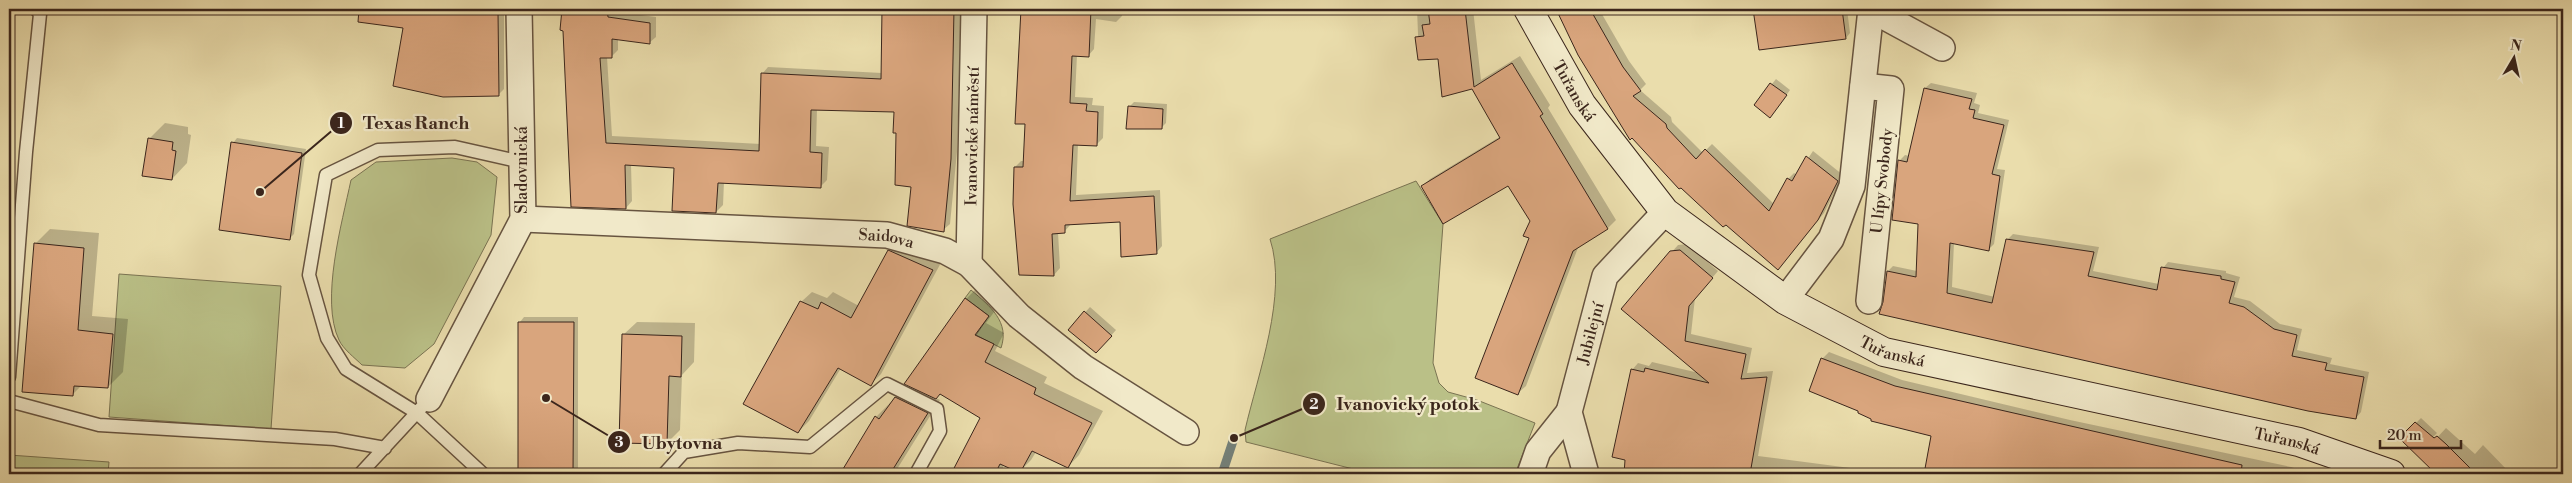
<svg xmlns="http://www.w3.org/2000/svg" width="2572" height="483" viewBox="0 0 2572 483" font-family="'Libre Bodoni',serif">
<style>
.green{fill:#bac087;stroke:#7a7352}
.shadow{fill:#0003}
.lines{fill:none;stroke-linecap:round;stroke-linejoin:round}
.stream{stroke:#747f77;stroke-width:9}
.building{fill:#d9a57d;stroke:#3b261c}
.service-casing{stroke:#675440;stroke-width:15}
.minor-casing{stroke:#675440;stroke-width:28}
.secondary-casing{stroke:#3b261c;stroke-width:30}
.service{stroke:#f1e9c9;stroke-width:12}
.minor{stroke:#f1e9c9;stroke-width:25}
.secondary{stroke:#f1e9c9;stroke-width:28}
.labels{text-anchor:middle;stroke-width:4.5;stroke-linejoin:round;paint-order:stroke}
.street-label{font-size:16px;fill:#3b261c;stroke:#f1e9c9}
.leader{fill:none;stroke:#3b261c;stroke-width:2}
.callout-dot{fill:#3b261c;stroke:#f1e9c9;stroke-width:2}
.mark-label{font-size:15px;text-anchor:middle;font-weight:bold;fill:#fff}
.callout-label{font-size:18px;text-anchor:middle;font-weight:bold;fill:#3b261c;stroke:#f1e9c9;stroke-width:4.5;stroke-linejoin:round;paint-order:stroke}
</style>
<rect width="100%" height="100%" fill="#eaddac"/>
<filter id="stains"><feTurbulence type="fractalNoise" baseFrequency=".004" numOctaves="4"/><feColorMatrix values="0 0 0 0 .2 0 0 0 0 .09 0 0 0 0 .02 0 0 0 .5 -.17"/></filter>
<radialGradient id="worn" r=".72"><stop offset=".6" stop-color="#630" stop-opacity="0"/><stop offset="1" stop-color="#630" stop-opacity=".3"/></radialGradient>
<path class="green" d="M452,158L477,162L497,177L491,235L434,344L405,368L362,365C355,358 343,349 339,340C320,300 342,223 351,180L376,162Z
M1416,181L1443,224L1433,363L1439,383L1448,392L1477,400L1535,423L1515,474H1373L1246,442L1245,430C1258,374 1288,294 1270,239Z
M119,274L281,286L271,429L109,417Z
M971,290C990,306 1010,322 1001,348L976,335L989,316L965,298Z
M9,455L109,462L108,474H9Z"/>
<path class="shadow" d="M386,9H504V89L498,95L404,27L385,25Z
M564,9H634V14L656,17V37L649,43L618,38V50L611,57H607L612,136L761,144L762,74L768,67L882,73L883,9H961L957,152L950,224L943,230L913,186L898,132L895,110L817,109L816,146L829,147L827,180L820,187L724,182L723,205L716,212L676,166L631,164L632,201L626,208L573,206Z
M1022,9H1123L1122,16L1116,22L1096,19L1094,49L1088,56L1077,55L1075,97L1093,98L1092,105L1104,106L1103,138L1097,144H1078L1076,195L1160,190L1162,246L1156,253L1121,221L1071,224L1064,232H1058L1060,268L1054,275L1020,274L1015,167L1021,161H1025L1026,123L1016,122Z
M1417,9H1473L1481,80L1520,56L1550,105L1548,108L1616,220L1608,228L1579,245L1526,386L1518,393L1531,221L1509,184L1422,187L1430,179L1501,136L1473,88L1439,57L1419,59Z
M1557,9H1599L1629,61L1646,84L1640,90L1671,117L1672,122L1703,153L1712,144L1774,204L1788,179L1794,173L1797,175L1813,151L1843,175L1824,213L1784,262L1579,54Z
M1754,9H1847L1850,33L1846,38L1760,49Z
M1776,79L1790,90L1775,111L1755,105Z
M1931,83L1977,93L1974,103L1980,105L1978,113L2009,120L1997,169L2005,170L1994,244L1989,249L1954,243L1952,287L1995,297L2007,240L2013,234L2099,247L2093,271L2159,284L2163,268L2168,262L2226,271V273L2240,277L2234,297L2250,301L2280,324L2302,329L2297,350L2332,358L2330,364L2369,372L2361,412L2356,418L1885,303L1888,271L1893,266L1917,271L1919,223L1899,161L1905,155L1910,156L1925,88Z
M1134,102L1167,104L1166,123L1161,128L1129,107Z
M165,123L188,127V134L191,135L187,163L172,179L149,139Z
M237,138L306,149L294,234L289,239L233,143Z
M50,229L99,233L92,316L128,319L123,372L108,387L82,385L72,395L35,244Z
M900,240L943,259L881,374L871,384L841,368L809,421L798,432L801,302L812,292L827,298L833,292L859,306L889,251Z
M1687,244L1718,271L1695,298L1691,334L1752,348L1747,373L1773,371L1758,456L1858,469L1857,474H1625L1632,370L1638,363L1649,366L1652,362L1699,373L1622,308L1678,245Z
M977,288L1000,304L986,323L1004,333L995,351L1047,377L1044,383L1103,411L1079,455L1068,467L1036,452L1031,460L1020,471L1004,465L1000,474H952L982,418L941,393L936,398L940,400L894,474H841L876,417L909,384L966,299Z
M1090,307L1116,330L1101,347L1070,329Z
M524,317H578V471L574,474H519L520,322Z
M637,322L695,323L694,362L682,375L680,430L667,443L623,335Z
M1829,352L1902,380L2070,420L2291,467L2314,474H1925L1933,435L1811,391L1822,359Z
M2421,418L2437,433L2417,454L2401,438Z
M2446,428L2475,454L2483,445L2511,474H2444L2423,453Z"/>
<g class="lines">
<path class="stream" d="M1222,474L1234,438"/>
</g>
<path class="building" d="M359,9L498,12L499,96L443,97L393,86L403,28L358,22Z
M562,9H607L608,17L650,23V44L612,39V58H600L606,143L759,151L761,73L881,79L882,9H954L951,159L944,232L907,226L911,187L895,185L896,133H893L894,112L811,110L810,152L822,153L821,188L718,183L716,213L672,211L674,168L625,165L626,209L571,207L563,31L560,30Z
M1021,9H1091L1089,57L1072,56L1070,103L1087,104L1086,111L1098,112L1097,146L1073,145L1070,201L1154,196L1157,254L1121,257L1120,222L1065,225V233L1052,234L1054,276L1019,275L1013,204L1014,167H1023L1025,124H1015Z
M1428,9H1465L1474,87L1512,63L1543,114L1540,116L1608,229L1573,251L1518,395L1475,378L1529,238L1523,236L1530,221L1508,186L1443,224L1421,186L1500,138L1472,89L1442,97L1438,59L1418,60L1415,37L1424,36L1422,25L1430,24Z
M1556,9H1590L1623,67L1641,91L1633,96L1666,124L1667,128L1696,159L1705,149L1769,211L1787,178L1792,181L1806,156L1838,181L1818,220L1778,270L1726,225L1723,227L1681,188L1679,189L1632,138L1630,140L1578,55Z
M1753,9H1842L1846,39L1759,50Z
M1770,83L1787,95L1770,118L1754,105Z
M1924,88L1972,99L1969,109L1975,110L1973,118L2004,125L1992,174L2000,176L1989,251L1950,243L1947,293L1992,303L2006,239L2094,252L2088,276L2157,290L2161,267L2221,276V279L2235,282L2229,303L2244,307L2274,329L2297,335L2292,356L2327,363L2325,370L2364,377L2356,419L2308,411L1879,314L1883,302L1887,271L1916,277L1918,224L1892,220L1898,160L1907,162Z
M1128,106L1163,109L1162,129H1126Z
M148,138L173,142L172,150L176,151L172,180L142,176Z
M231,142L302,153L290,240L219,230Z
M34,243L84,248L78,330L113,334L108,388L74,386L73,396L22,392Z
M888,250L933,270L871,386L838,368L798,433L743,404L800,301L818,309L821,302L851,318Z
M1680,250L1713,278L1689,306L1685,341L1746,354L1741,379L1767,377L1750,474H1624L1625,460L1612,457L1631,369L1644,372L1645,368L1709,383L1621,309L1670,251Z
M965,298L989,316L975,335L994,344L985,362L1036,388L1034,394L1092,423L1068,468L1032,451L1020,473L1000,464L995,474H951L980,418L940,394L936,399L904,384Z
M1084,311L1112,336L1096,353L1068,330Z
M518,322H574L573,474H518Z
M622,334L682,336L681,377L669,376L667,444L619,443Z
M1821,358L1895,386L2242,465L2241,474H1924L1931,436L1871,421V419L1858,413V411L1809,391Z
M895,397L928,413L890,474H840L875,416L879,419Z
M2415,422L2434,438L2437,436L2446,444L2476,474H2436L2399,438Z"/>
<g class="lines">
<g class="service-casing">
<path id="service" d="M9,377L26,152L40,14L36,9
M9,401L99,425L335,439L385,448
M360,474L421,408
M483,474L417,413L346,369L327,338L309,275L326,175L378,150L455,147L522,162
M664,474L684,452L738,443L810,447L887,384L937,409L940,431L916,474"/>
</g>
<g class="minor-casing">
<g id="minor">
<path d="M1872,10L1942,48"/>
<path d="M1863,86L1891,89L1869,301"/>
<path id="s1" d="M523,219L887,235L945,251L969,264L1019,316L1083,367L1186,432"/>
<path id="s2" d="M969,264L974,9"/>
<path d="M1785,300L1831,239L1852,186L1871,9"/>
<path d="M429,399L523,219L519,9"/>
<path d="M1530,474L1538,451L1569,412"/>
<path id="s3" d="M1586,474L1569,412L1605,276L1665,212"/>
</g>
</g>
<g class="secondary-casing">
<g id="secondary">
<path id="s4" d="M1528,9L1582,105L1665,212L1785,300L1884,352L2299,442L2391,474"/>
</g>
</g>
<use href="#service" class="service"/>
<use href="#minor" class="minor"/>
<use href="#secondary" class="secondary"/>
</g>
<g class="labels">
<g class="street-label">
<text dy="6" stroke="none"><textPath href="#s4" startOffset="94">Tuřanská</textPath></text>
<text dy="6" stroke="none"><textPath href="#s2" startOffset="128">Ivanovické náměstí</textPath></text>
<text transform="translate(521 170) rotate(-90)" y="6">Sladovnická</text>
<text transform="translate(1881 181) rotate(-84)" y="6">U lípy Svobody</text>
<text dy="6" stroke="none"><textPath href="#s1" startOffset="364">Saidova</textPath></text>
<text dy="6" stroke="none"><textPath href="#s3" startOffset="146">Jubilejní</textPath></text>
<text dy="6" stroke="none"><textPath href="#s4" startOffset="514">Tuřanská</textPath></text>
<text dy="6" stroke="none"><textPath href="#s4" startOffset="919">Tuřanská</textPath></text>
</g>
</g>
<path class="leader" d="M260 192L341 123M1234 438L1314 404M546 398L619 442"/>
<g class="callout-dot">
<circle cx="260" cy="192" r="5"/>
<circle cx="1234" cy="438" r="5"/>
<circle cx="546" cy="398" r="5"/>
<circle cx="341" cy="123" r="12"/>
<circle cx="1314" cy="404" r="12"/>
<circle cx="619" cy="442" r="12"/>
</g>
<g class="mark-label">
<text x="341" y="128">1</text>
<text x="1314" y="409">2</text>
<text x="619" y="447">3</text>
</g>
<g class="callout-label">
<text x="416" y="129">Texas Ranch</text>
<text x="1408" y="410">Ivanovický potok</text>
<text x="682" y="449">Ubytovna</text>
</g>
<rect width="2572" height="483" fill="none" stroke="#eaddac" stroke-width="30"/>
<rect x="10" y="10" width="2552" height="463" fill="none" stroke="#3b261c" stroke-width="2.5"/>
<rect x="15" y="15" width="2542" height="453" fill="none" stroke="#3b261c"/>
<g transform="translate(2514 58) rotate(9)" stroke="#f1e9c9" stroke-width="4" paint-order="stroke">
<path d="M0-4L9 19L0 12L-9 19Z" fill="#3b261c"/>
<text y="-8" font-size="14" font-weight="bold" text-anchor="middle" fill="#3b261c">N</text>
</g>
<path d="M2380 440v8h81v-8" fill="none" stroke="#3b261c" stroke-width="2.5"/>
<text x="2387" y="440" font-size="15" fill="#3b261c" stroke="#f1e9c9" stroke-width="4" paint-order="stroke">20 m</text>
<rect width="100%" height="100%" filter="url(#stains)"/>
<rect width="100%" height="100%" fill="url(#worn)"/>
</svg>
